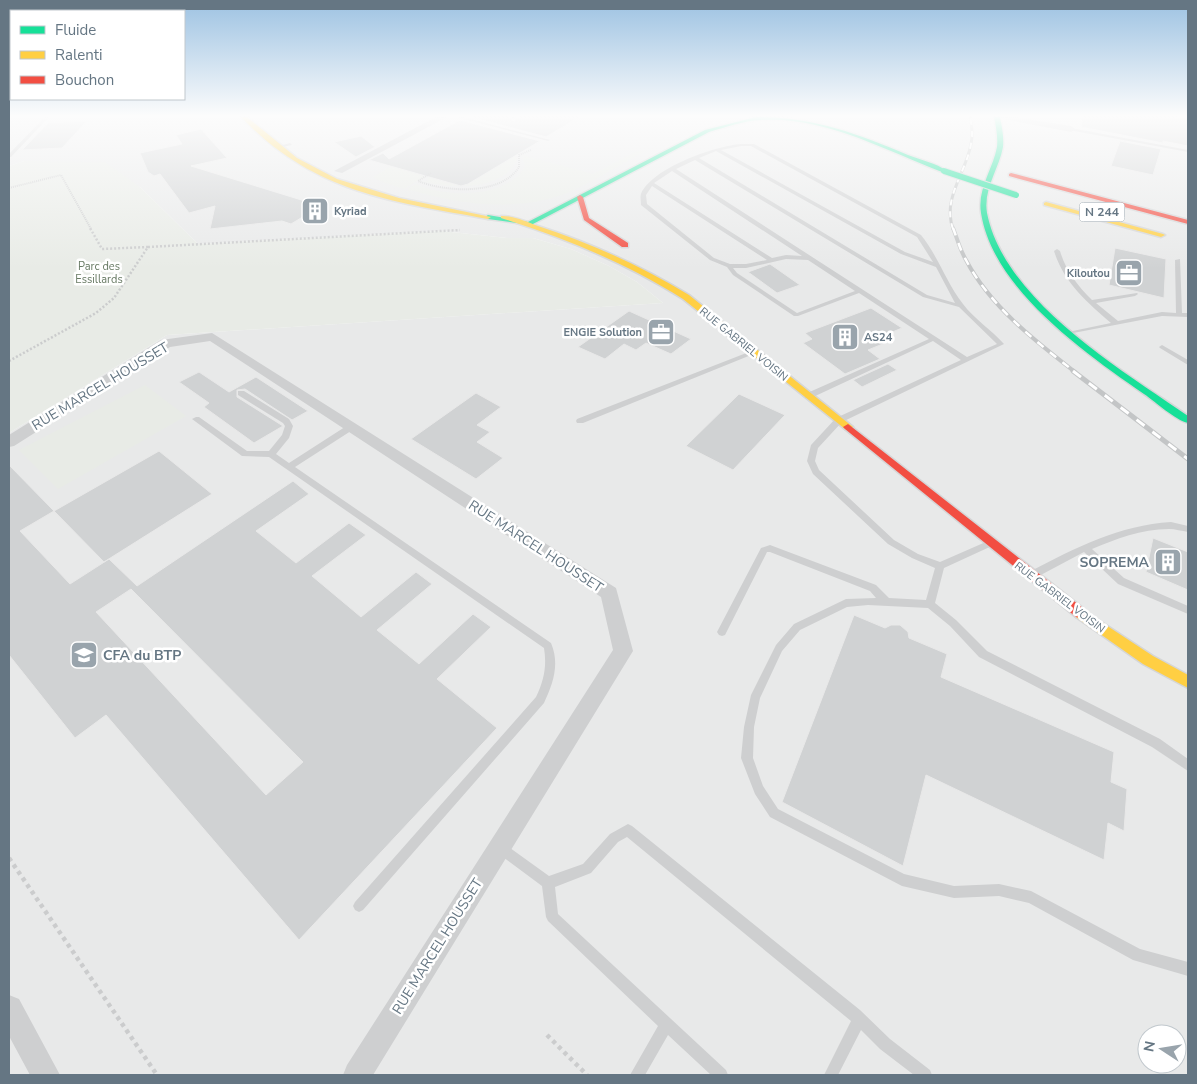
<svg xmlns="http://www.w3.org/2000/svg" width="1197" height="1084" viewBox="0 0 1197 1084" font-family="'Nunito Sans',sans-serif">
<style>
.built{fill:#e8e9e9;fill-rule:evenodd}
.green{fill:#e8ebe6}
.building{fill:#d0d2d3;stroke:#e8e8e8;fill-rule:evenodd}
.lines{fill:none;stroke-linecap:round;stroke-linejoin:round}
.fast-casing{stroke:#d5d6d7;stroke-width:3}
.slow-casing{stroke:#d5d6d7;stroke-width:3}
.jam-casing{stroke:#d5d6d7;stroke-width:3}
.path-far2{stroke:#cbcccd;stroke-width:2;stroke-dasharray:1 1;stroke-linecap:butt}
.path-far1{stroke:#cbcccd;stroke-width:2.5;stroke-dasharray:2 2;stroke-linecap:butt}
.path{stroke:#cbcccd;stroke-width:4.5;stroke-dasharray:4 4;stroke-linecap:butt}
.lane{fill:#cecfd0;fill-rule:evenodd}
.street{fill:#cecfd0;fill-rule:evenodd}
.fast{fill:#16e098;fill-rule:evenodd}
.slow{fill:#ffcf43;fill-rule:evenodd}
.jam{fill:#f24e42;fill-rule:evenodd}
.rail-far2-casing{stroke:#c3c5c6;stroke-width:3}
.rail-far1-casing{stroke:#c3c5c6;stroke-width:4}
.rail-casing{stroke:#c3c5c6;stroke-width:5}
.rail-far2{stroke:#fff;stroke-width:2;stroke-dasharray:6;stroke-linecap:butt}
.rail-far1{stroke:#fff;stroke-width:2.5;stroke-dasharray:8;stroke-linecap:butt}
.rail{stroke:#fff;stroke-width:3;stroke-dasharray:10;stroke-linecap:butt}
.fast-bridge-casing{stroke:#d5d6d6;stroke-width:8;stroke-linecap:butt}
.fast-bridge{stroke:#16e098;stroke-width:6}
.labels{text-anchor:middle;stroke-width:5;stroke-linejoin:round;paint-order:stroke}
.far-poi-label{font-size:11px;font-weight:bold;fill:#657683;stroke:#fff;text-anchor:start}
.far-park-label{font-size:11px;fill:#687a64;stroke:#fff}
.far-street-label{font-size:11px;fill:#657683;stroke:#fff}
.shield{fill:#fff;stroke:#939fa8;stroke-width:1}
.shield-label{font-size:12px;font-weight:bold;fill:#657683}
.street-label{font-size:14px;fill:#657683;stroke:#fff}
.poi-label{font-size:14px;font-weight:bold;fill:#657683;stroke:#fff;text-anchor:end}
</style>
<rect width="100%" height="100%" fill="#f9f9f9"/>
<path class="built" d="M9,117H1188V1075H9V433L167,335L663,303L637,282L609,266L571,249L533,238H507L442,231L198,244L140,187L24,161L9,166ZM1147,1034H1177V1064H1147Z"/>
<path class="green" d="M637,151L643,152C619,165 587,186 562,195C510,212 458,204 407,189L416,184C444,198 508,199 525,166L522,155L593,174Z
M515,156L517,160C502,191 450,189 422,181H429L427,178L433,174Z
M24,161L105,162L140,187L198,244L442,231L507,238H533L571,249L609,266L637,282L663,303L167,335L9,433V166Z
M392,166L430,173L404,189L383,182L373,177Z
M145,385L186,416L58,489L19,450Z"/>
<path class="building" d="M471,117H509L513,121L519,117H579L546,137Z
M1082,117H1175L1188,119V146L1163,141V143L1081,127Z
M460,120L540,141L468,184L461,186L369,160L383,153L389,159Z
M87,121L62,148L22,150L48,123Z
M201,129L227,158L191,166L321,206L291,224L282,221L210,229L215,206L189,213L160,174L154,176L148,172L140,153L182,144L176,135Z
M361,136L375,147L356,157L334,142Z
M1120,141L1161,149L1153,175L1111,166Z
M1115,248L1166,259L1164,298L1109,285Z
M770,264L800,285L777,293L748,272Z
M871,308L902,328L883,336L890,341L868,350L880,359L845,374L803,343L812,339L805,333Z
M629,311L691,339L671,354L646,343L636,350L624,344L605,359L578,347Z
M888,364L897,370L862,387L853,380Z
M199,372L229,392L256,377L308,411L292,420L245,389L237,390V397L283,426L254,443L204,407L209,403L179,382Z
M476,393L501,407L477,425L490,432L477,442L503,458L476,479L411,439Z
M739,394L785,415L733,470L686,446Z
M159,451L212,494L104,562L54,511Z
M9,465L54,511L20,531L70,584L109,559L137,586L293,481L309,494L256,531L296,563L349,523L366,535L312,576L361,617L416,572L432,584L377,630L419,664L473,614L491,627L437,679L497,728L299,940L106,715L75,738L9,655ZM131,589L303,762L266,795L96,612Z
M1153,538L1188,552V590L1146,572Z
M854,615L885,628L891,625H900L908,632L909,638L947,654L941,677L1114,752L1111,782L1127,789L1124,831L1108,823L1104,860L926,775L903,866L782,802Z"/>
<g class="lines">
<g class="fast-casing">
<path id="fast" d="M756,117C813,117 856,133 908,155C921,160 936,163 947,171L942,172C885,150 824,116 761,120C743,121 726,127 709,132L531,225L488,219L485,217L488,215L528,222L705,130Z
M994,117H1000C1002,127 1004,137 1003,147C999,169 983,189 987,213C1004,300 1120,369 1188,416V423C1175,420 1156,402 1144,394C1085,353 993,289 981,213C977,189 993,169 997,147C998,137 996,127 994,117Z"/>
</g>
<g class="slow-casing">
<path id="slow" d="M241,117H247L297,158L337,179L399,198L491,217L488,219C390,201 314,193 241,117Z
M1046,202L1163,234L1165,235L1161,237L1044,205V203Z
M501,216C512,215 527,222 538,226C591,243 641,266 689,295L853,427L848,430L845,429L683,299C626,263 565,238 501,218Z
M1080,608L1153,656L1188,675V688L1143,664L1076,617L1074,613L1076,609Z"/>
</g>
<g class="jam-casing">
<path id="jam" d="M1011,173L1188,220V224L1009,176V174Z
M580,195L583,197L589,218L628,243V247H622L584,220L577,197Z
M848,424L1084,609L1086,613L1084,617L1080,618L1076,617L845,429L843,427Z"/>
</g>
<path class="path-far2" d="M431,173L418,181C445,192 501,196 519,167V155L531,150
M9,188L61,175L91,229"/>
<path class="path-far1" d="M148,247L460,230
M9,361L96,313L114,298L148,247L102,249L90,228"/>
<path class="path" d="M9,858L157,1075
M547,1035L587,1075"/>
<path class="lane" d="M45,117H49L11,157H9V154Z
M456,117H463L550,140L548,141Z
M511,117H517L513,119Z
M1071,128L1188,150V152L1069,130Z
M290,143L292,145L278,148L276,147Z
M741,144H754L921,235C938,256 946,282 963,304C974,319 992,330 1004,344L842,422L818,448L815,461L819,470L894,540L918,554L940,562L988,541H994L995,543L994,545L944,568L935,603L956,620L987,651L1160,739L1188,759V771L1152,747L979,657L950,626L928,608L868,605L847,607L800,630L782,651L760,698L754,727L753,758L763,786L778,809L904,874L954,886L999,884L1031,891L1140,949L1188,962V976L1133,960L1029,903L999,896L954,898L902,886L770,817L755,794L741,758L744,727L751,695L776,645L794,624L846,599L876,598L870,591L770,552H767L725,635L722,636L719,635L717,632L761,548L770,545L876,585L889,598L926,600L935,568L912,558L888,544L813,474L807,461L811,445L836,418L961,360L933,341L811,398H805V394L929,339L859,293L798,316H794L733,275L727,267L710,260L641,205C641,201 640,197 641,194C652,168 715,146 741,144ZM741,146H751L917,237L933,262L905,252L721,150ZM716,151L901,254L936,267L955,303L927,295L699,158ZM695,160L923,297L959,307L997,344L967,357L676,169ZM672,171L802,256L786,255L772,258L654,183ZM652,186L767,260L746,264H730L714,258L647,204L646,195ZM786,259L808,260L855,291L797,313L737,273L733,268H746Z
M1057,249L1060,251C1066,271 1077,285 1092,300L1137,293L1138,294L1135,296L1096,303L1118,321L1162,312L1176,313L1175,260L1180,259L1182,313H1188V317L1162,316L1068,334V332L1111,323C1087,302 1064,283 1054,251Z
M1162,345L1188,360V365L1160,348L1159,347Z
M754,350L757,352L756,353L583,423H577L576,421L577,419Z
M238,391H244L289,419L293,426L289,438L276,454L289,463L348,425H354L355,427L354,429L295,467L551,643C560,664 553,684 544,703L363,910L359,912L355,910L353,906L355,902L536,697C544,680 547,666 544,648L269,457L242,456L192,419L196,417H199L247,451H269L282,435L285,426L283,423L238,395Z
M1171,522L1188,526V532C1182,531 1175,529 1169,529C1141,529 1116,539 1092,549L1124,578L1188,606V614L1118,584L1084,552L1037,577H1031L1029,574L1031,571C1075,548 1120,525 1171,522Z
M628,824L632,826L860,1010L890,1039L930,1070L932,1075H914L880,1049L861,1030L838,1075H824L851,1021L627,837L618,842L591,873L555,887L558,914L726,1070L728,1075H711L668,1035L645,1075H630L658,1026L548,921L546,917L542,886L495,851L493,847L495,843L499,841L503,843L549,876L583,864L610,834Z"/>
<path class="street" d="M436,117H447L342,173L334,171Z
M993,117H1013L1071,126L1075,129L1071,132Z
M212,333L616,588L633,651L373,1075H343L347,1065L613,650L601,597L210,341L170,347L14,446L9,447V435L161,340Z
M9,995L19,999L60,1075H30L9,1036Z"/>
<use href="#fast" class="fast"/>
<use href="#slow" class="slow"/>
<use href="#jam" class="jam"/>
<g class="rail-far2-casing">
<path id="rail-far2" d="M953,229C942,198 966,173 971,144C973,135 972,126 970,117"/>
</g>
<g class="rail-far1-casing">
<path id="rail-far1" d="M953,228C957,238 960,250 966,260C990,306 1035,341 1075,372"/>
</g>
<g class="rail-casing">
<path id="rail" d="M1073,371L1188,459"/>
</g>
<use href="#rail-far2" class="rail-far2"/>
<use href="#rail-far1" class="rail-far1"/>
<use href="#rail" class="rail"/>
<g class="fast-bridge-casing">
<path id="fast-bridge" d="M944,171L1016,195"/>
</g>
<use href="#fast-bridge" class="fast-bridge"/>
</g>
<linearGradient id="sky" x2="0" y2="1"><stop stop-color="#9dc2e2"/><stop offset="0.43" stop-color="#fcfcfc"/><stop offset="1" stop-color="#fcfcfc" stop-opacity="0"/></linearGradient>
<rect width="1197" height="269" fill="url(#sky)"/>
<defs>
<g id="building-square" transform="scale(1.4375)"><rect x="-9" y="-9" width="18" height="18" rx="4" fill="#99a4ac" stroke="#fff"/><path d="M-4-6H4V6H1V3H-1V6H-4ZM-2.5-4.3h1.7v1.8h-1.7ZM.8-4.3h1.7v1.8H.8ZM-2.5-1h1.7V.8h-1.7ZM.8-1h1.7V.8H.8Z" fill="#fff"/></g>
<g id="office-square" transform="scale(1.4375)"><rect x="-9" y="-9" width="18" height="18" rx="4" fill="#99a4ac" stroke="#fff"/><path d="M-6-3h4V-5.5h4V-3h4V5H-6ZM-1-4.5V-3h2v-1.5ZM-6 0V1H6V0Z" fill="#fff"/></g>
<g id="university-square" transform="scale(1.4375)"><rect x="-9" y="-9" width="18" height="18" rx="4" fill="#99a4ac" stroke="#fff"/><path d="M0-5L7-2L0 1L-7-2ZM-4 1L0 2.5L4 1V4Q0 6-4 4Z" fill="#fff"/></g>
</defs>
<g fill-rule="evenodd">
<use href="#building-square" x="315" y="211"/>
<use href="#office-square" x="1129" y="273"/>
<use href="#office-square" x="661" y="332"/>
<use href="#building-square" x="845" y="337"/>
<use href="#building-square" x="1168" y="562"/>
<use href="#university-square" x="84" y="655"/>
</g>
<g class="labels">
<g class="far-poi-label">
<text x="334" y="215">Kyriad</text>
<text x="1110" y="277" text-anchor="end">Kiloutou</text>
<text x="642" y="336" text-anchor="end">ENGIE Solution</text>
<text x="864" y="341">AS24</text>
</g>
<g class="far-park-label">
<text x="99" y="270">Parc des<tspan x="99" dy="13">Essillards</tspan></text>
</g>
<g class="far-street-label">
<text transform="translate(744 344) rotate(39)" y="4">RUE GABRIEL VOISIN</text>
<text transform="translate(1060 597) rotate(37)" y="4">RUE GABRIEL VOISIN</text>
</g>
<rect class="shield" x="1079.5" y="202.5" width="45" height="19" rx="4"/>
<g class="shield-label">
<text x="1102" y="216">N 244</text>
</g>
<g class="street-label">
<text transform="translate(100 386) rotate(-31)" y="5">RUE MARCEL HOUSSET</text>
<text transform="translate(536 546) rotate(33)" y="5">RUE MARCEL HOUSSET</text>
<text transform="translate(437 946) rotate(-58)" y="5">RUE MARCEL HOUSSET</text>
</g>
<g class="poi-label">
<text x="1149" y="567">SOPREMA</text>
<text x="103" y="660" text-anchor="start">CFA du BTP</text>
</g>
</g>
<rect width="1197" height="1084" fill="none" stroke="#657683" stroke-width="20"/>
<rect x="10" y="10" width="175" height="90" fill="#ffffff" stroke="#c1c8cd"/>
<rect x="20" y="26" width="25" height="8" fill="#16e098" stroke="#c1c8cd"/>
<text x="55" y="35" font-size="15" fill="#657683">Fluide</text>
<rect x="20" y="51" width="25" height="8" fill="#ffcf43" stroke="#c1c8cd"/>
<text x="55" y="60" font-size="15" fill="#657683">Ralenti</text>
<rect x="20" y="76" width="25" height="8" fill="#f24e42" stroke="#c1c8cd"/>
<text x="55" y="85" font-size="15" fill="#657683">Bouchon</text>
<g transform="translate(1162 1049) rotate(282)"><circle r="24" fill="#ffffff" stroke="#c1c8cd"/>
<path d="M0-4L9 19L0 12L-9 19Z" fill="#99a4ac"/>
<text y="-8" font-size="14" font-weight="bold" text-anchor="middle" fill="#657683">N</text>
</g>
</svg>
